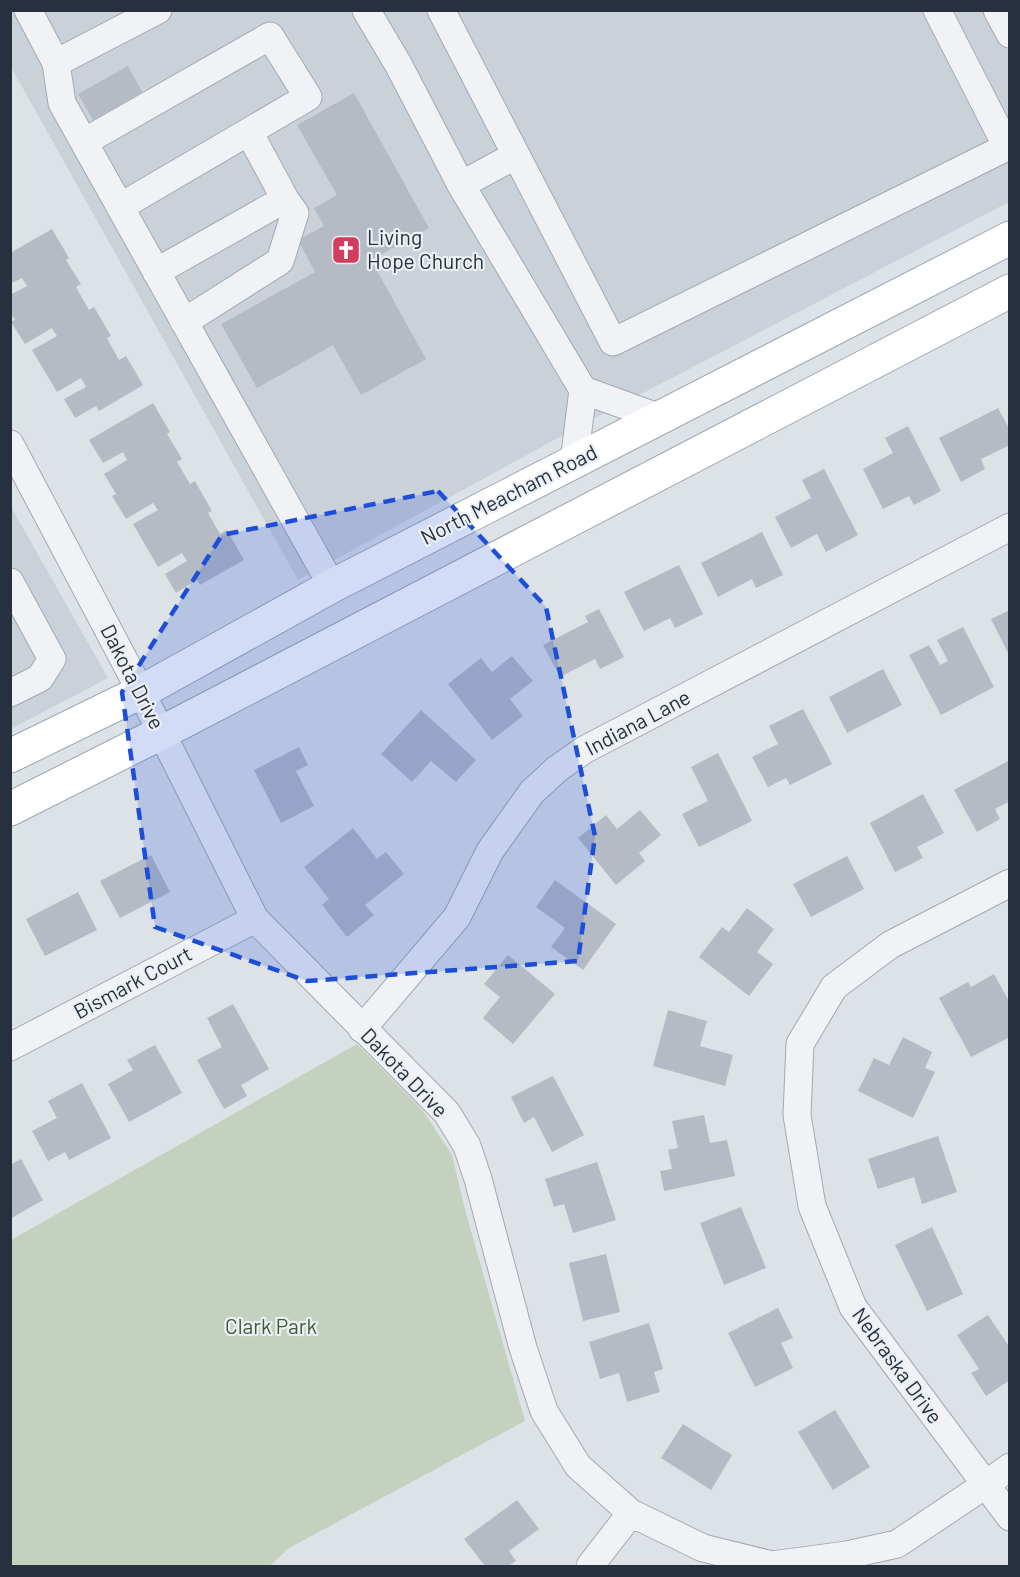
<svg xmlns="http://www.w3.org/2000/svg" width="1020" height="1577" viewBox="0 0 1020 1577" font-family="Barlow,sans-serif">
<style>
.built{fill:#cbd1d9}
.green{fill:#c4d1be}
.building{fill:#b4bbc4}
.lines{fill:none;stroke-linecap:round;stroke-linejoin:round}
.minor-casing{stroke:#a2a9b1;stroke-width:29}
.major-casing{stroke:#9ca7b3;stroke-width:35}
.minor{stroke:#f0f2f6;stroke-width:27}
.major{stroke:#fff;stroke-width:33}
.marked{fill:#1d4ed8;fill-opacity:0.2;stroke:#1d4ed8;stroke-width:4.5;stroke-dasharray:12 8;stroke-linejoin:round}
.labels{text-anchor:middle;stroke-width:4.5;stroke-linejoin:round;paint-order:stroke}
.poi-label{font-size:21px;fill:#26303e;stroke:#ecf0f5;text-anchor:start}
.street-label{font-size:21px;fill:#26303e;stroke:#ecf0f5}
.park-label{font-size:21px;fill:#3d5a33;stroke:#ecf0f5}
</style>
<rect width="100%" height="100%" fill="#dde2e7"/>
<path class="built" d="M10,11H1009V202L578,427L298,580L11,67Z
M10,505L108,678L11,729H10Z"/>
<path class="green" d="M357,1044L423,1111L452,1155L465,1210L525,1421L289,1548L270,1566H11V1240Z"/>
<path class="building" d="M128,66L142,92L93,120L78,94Z
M354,93L429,228L371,260L426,359L361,395L333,345L257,388L221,324L315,272L298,240L324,226L314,208L337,195L297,125Z
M52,229L69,258L66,260L81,284L76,287L89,310L94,307L111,336L107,338L119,360L126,356L143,385L99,411L96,406L75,418L64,399L86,387L81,378L57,392L32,350L57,336L52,328L25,344L11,322L15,320L10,313V295L27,286L22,278L10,284V253Z
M153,403L170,432L167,434L182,459L177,462L190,484L195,481L212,511L208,513L220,534L227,530L244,560L200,585L197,580L176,593L165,574L187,561L182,553L158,567L133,524L158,510L153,503L126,519L112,496L116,494L104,474L127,460L123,452L103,463L89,440Z
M998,408L1010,430V445L981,459L985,469L961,482L939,438Z
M908,426L941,491L914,505L909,496L883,509L863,469L893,453L885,438Z
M824,469L858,535L826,552L817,534L791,548L775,517L811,498L802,480Z
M762,532L783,575L756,588L752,579L718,597L701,563Z
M679,565L703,614L675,628L670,618L644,631L624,592Z
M599,609L624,657L600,669L595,659L560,677L543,645L588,622L585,616Z
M1010,610V657L991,619Z
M963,627L994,687L941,715L909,655L929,645L940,665L948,661L937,640Z
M512,656L533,681L510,699L523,716L492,740L448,684L481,658L492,672Z
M883,669L902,705L847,733L829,697Z
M803,709L832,764L790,785L786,778L768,787L752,757L778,744L769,726Z
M421,710L476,760L456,782L431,761L412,782L381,754Z
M299,747L308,765L296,771L314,806L281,823L254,770Z
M718,753L752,821L699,847L682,814L708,801L691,767Z
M1010,760V801L995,809L1000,819L977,832L954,790Z
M923,794L944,833L917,847L923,858L895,872L870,823Z
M640,810L661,835L639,853L645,861L616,885L578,838L606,815L617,829Z
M353,828L377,859L386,852L404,874L365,905L374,915L347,937L322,905L329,899L304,867Z
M151,855L170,892L120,918L100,881Z
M847,856L864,889L811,917L793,884Z
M555,880L616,924L583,970L551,947L565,928L536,907Z
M78,892L97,930L45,956L26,919Z
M747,908L774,929L757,952L773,964L749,996L699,957L722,927L729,932Z
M508,955L555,994L513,1044L483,1018L500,997L484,984Z
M994,974L1010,1003V1037L971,1057L939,998L968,982L971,987Z
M233,1004L269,1069L241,1085L247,1096L224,1109L197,1060L222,1047L207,1018Z
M668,1010L707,1021L700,1046L733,1055L725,1086L653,1066Z
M903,1037L932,1052L925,1068L935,1072L913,1118L858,1091L874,1058L889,1065Z
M155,1045L182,1093L129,1122L108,1084L133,1070L127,1060Z
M553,1076L584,1135L552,1152L534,1117L524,1123L511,1097Z
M82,1083L111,1138L69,1160L65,1152L48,1161L32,1131L57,1118L48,1101Z
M704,1115L710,1143L727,1140L735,1176L664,1191L660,1171L672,1169L668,1150L678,1148L672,1121Z
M938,1136L957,1192L922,1204L914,1177L878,1189L868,1159Z
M21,1159L43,1200L10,1219V1165Z
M597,1162L616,1220L573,1233L564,1204L554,1207L545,1179Z
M741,1207L766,1268L724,1285L700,1223Z
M932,1227L963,1294L927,1311L895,1245Z
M606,1254L620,1312L583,1321L569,1263Z
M778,1308L793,1338L781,1343L793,1368L755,1387L728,1333Z
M988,1315L1010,1348V1380L986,1396L971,1373L979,1369L957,1335Z
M649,1323L663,1369L654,1372L660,1392L627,1402L619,1373L600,1379L589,1342Z
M835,1410L870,1467L833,1490L798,1432Z
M683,1424L732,1455L711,1490L661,1458Z
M517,1500L539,1529L509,1551L516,1561L508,1566H485L464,1539Z"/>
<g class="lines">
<g class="minor-casing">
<path id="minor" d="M28,10L56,63L62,103L332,586
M366,10L398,64L461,185
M441,10L613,342L1007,147L937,10
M997,10L1010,34
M56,63L158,10
M84,142L270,36L308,97L120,207
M516,155L461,185L583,390
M156,272L285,199
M184,322L280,261L295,213L285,199L249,132
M10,444L141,692L255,919L447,1113L467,1146L478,1179L523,1348L544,1411L578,1466L631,1513L703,1548L772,1565L847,1555L897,1544L985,1485L1010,1467
M574,462L583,390L660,418
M10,582L52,659L40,678L10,693
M1010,883L890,945L834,987L800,1044L797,1115L812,1206L853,1307L1010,1517
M362,1029L457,917L490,851L532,792L557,769L584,750L1010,527
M10,1047L255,919
M590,1566L631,1513"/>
</g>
<g class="major-casing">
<path id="major" d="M10,756L141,692L332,586L1010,238
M10,809L161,733L1010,291"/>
</g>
<use href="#minor" class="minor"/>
<use href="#major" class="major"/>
</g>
<path class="marked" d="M438,491L546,607L595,836L578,961L307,981L155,927L122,692L222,535Z"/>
<defs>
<g id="church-square" transform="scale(1.5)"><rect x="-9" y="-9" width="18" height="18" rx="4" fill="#d13d5d" stroke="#ecf0f5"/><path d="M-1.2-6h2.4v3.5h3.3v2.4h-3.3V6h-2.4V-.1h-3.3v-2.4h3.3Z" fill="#fff"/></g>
</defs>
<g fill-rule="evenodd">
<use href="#church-square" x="346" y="250"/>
</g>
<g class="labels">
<g class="poi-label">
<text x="367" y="245">Living<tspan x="367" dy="24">Hope Church</tspan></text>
</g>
<g class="street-label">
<text transform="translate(509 495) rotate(-27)" y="7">North Meacham Road</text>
<text transform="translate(132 677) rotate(63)" y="7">Dakota Drive</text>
<text transform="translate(638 723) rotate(-28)" y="7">Indiana Lane</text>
<text transform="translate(133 983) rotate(-28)" y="7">Bismark Court</text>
<text transform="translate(404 1073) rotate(46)" y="7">Dakota Drive</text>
<text transform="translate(897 1366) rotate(54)" y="7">Nebraska Drive</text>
</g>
<g class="park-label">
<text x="271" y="1334">Clark Park</text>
</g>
</g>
<rect width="1020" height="1577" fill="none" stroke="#26303e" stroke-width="24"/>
</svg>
